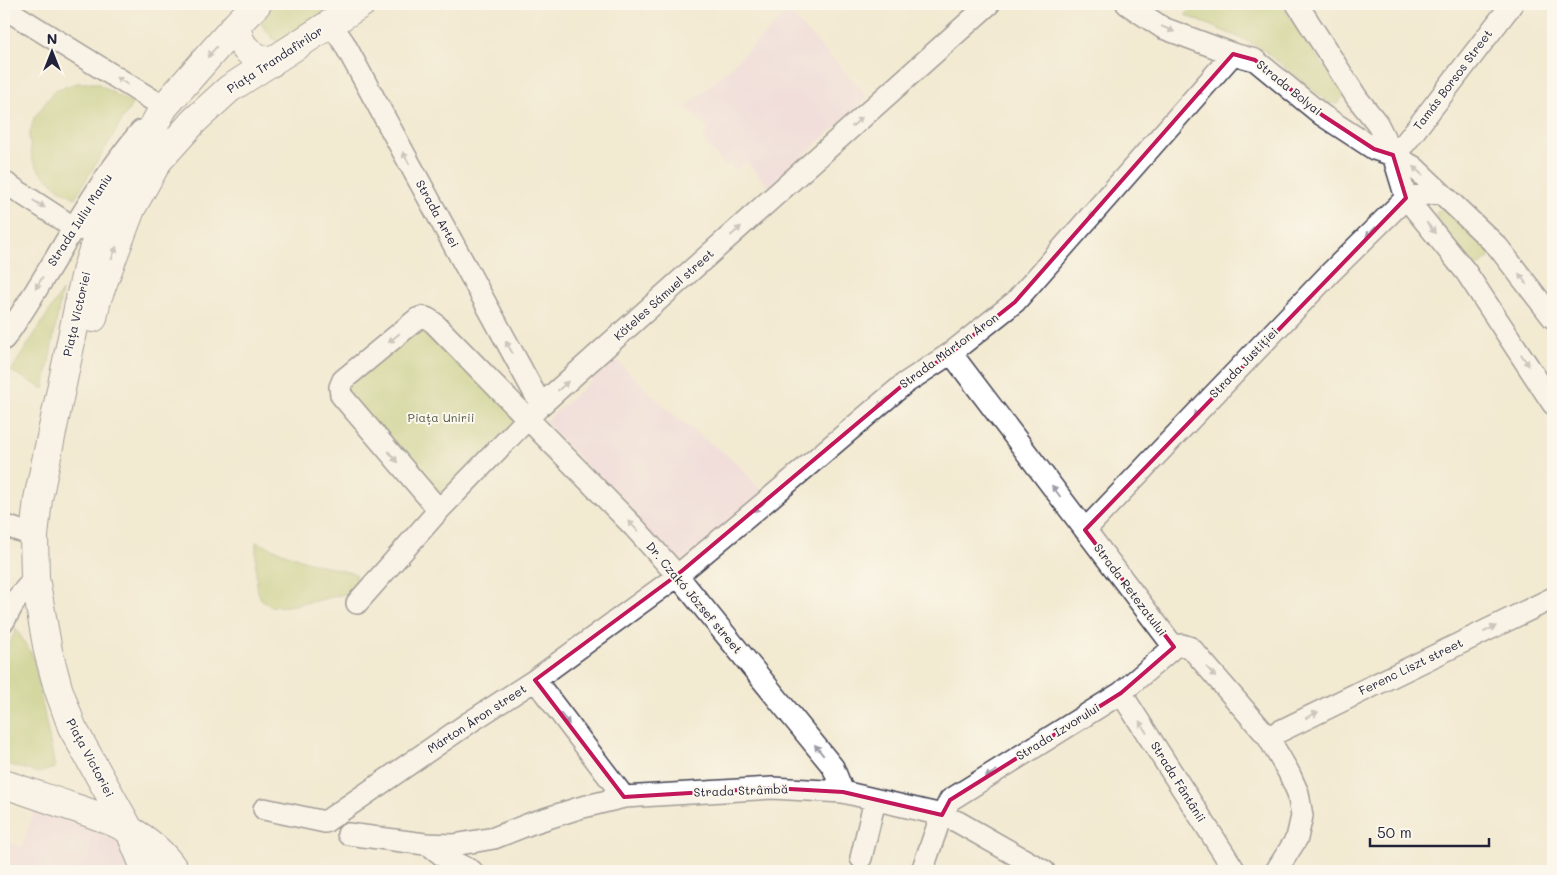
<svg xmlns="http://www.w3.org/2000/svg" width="1557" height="875" viewBox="0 0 1557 875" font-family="Mali,sans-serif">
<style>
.built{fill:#efd0e6}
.green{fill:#b1c266;stroke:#6a7250}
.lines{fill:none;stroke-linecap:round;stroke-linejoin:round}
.minor-casing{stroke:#414052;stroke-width:24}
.major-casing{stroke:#414052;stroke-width:30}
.minor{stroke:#fff;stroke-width:21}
.major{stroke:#fff;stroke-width:28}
.oneway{fill:#9c9ca7}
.marked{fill:none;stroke:#c2185b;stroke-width:4;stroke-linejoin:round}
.labels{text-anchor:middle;stroke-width:4;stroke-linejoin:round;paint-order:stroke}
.street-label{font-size:12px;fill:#22223b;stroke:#fbf7ec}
.park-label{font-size:12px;fill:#545a4a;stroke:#fbf7ec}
</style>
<rect width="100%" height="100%" fill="#fbf7ec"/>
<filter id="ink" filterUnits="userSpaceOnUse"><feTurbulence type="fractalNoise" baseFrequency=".02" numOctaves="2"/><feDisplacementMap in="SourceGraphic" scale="10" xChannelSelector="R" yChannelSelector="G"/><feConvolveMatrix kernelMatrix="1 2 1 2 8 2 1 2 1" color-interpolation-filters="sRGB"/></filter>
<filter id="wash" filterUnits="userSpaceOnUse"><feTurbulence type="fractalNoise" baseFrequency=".0096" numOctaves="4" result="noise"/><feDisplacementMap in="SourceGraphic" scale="20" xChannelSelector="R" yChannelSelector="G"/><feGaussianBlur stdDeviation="1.12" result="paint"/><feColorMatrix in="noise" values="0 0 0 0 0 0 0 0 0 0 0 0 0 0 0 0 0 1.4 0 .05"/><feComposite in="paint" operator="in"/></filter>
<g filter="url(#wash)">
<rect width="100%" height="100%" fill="#f3ead2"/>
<path class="built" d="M788,11L868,97L769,187L746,161L736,170L730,164L726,167L702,139L709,130L687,106L726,72Z
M616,359L650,393L681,421L739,465L763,493L678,564L545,422Z
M34,812L47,816L48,814L71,821L124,845L136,871H4V841L22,847Z"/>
<path class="green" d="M275,4H338L281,41H275L261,24L262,16Z
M1196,4H1281L1309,46L1341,89L1343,97L1337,104L1329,103L1265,51L1245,40L1185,15Z
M77,83H97L132,104L75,198L59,189L40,172L32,159L29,137L34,118L55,90Z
M1446,205L1489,250V258L1478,267L1472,266L1437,219L1436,213Z
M62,291L44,389L11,371Z
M417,319L527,419L439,510L340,387Z
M256,542L306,561L356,574L355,591C342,595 283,610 271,606C269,606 263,601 262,600C254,591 256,555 256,542Z
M16,629L33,656L55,768L38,773L4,763V656Z"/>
</g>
<g filter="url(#ink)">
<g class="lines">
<g class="minor-casing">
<path id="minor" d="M1127,4L1163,28L1233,54L1255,60L1322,115L1374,149L1393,155L1414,167L1498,247L1553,318
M1297,4L1357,98L1377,123L1393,155L1406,198L1466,272L1553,404
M4,8L164,107
M331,24L344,43L541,405
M1393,155L1406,142L1512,4
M4,182L73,227L87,231
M4,339C39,290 67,236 100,186C113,167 126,148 141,131
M951,353L1174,647
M439,510L341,395L340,387L343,380L417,319C424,316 428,318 434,323L634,527L677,575L833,767L843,792
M4,525L34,536
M1085,530L1331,272L1406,198L1440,192
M357,603L439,510L541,405L989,4
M4,621L15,601L35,578
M1174,647L1182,645L1191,648L1268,737L1289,773L1298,793L1302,816L1297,838L1276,871
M535,680L624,797
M1121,693L1235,871
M1268,737L1553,598
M264,809L325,822L470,722L535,680L672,580L770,498L904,384L951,353L1015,302L1233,54
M348,834L425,844L454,845L494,838L532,823L579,808L624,797L772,788L843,792L942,815L958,822L1044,871
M428,844L447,859L472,871
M861,858L875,800
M922,871L939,822L950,800L1121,693L1174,647"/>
</g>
<g class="major-casing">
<path id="major" d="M237,24C237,47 251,56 271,63
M93,318L97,299L131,209L158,161L194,121L229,89L361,4
M4,784C26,791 48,799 69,806C110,819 151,834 175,871
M146,871L129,829L72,727L58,688L48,651L35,578L34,536L38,499L81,294L87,268L102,224L128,172L164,107L237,24L257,4"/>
</g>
<use href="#minor" class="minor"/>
<use href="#major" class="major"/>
</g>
<defs><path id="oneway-solid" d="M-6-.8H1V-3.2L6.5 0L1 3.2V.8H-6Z" transform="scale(1.25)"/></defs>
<g class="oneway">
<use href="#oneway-solid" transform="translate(1168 29) rotate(23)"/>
<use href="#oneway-solid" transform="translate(212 52) rotate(131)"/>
<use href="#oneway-solid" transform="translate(122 81) rotate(-148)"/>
<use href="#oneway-solid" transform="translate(1201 90) rotate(131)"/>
<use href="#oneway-solid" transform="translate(857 122) rotate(-42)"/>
<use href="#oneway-solid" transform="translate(406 158) rotate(-119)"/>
<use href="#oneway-solid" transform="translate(1418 171) rotate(-138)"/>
<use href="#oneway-solid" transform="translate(39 204) rotate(32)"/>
<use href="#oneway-solid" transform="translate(1094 213) rotate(131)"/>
<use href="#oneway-solid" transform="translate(1431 228) rotate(51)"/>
<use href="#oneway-solid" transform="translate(736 231) rotate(-42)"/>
<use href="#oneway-solid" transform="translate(1371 232) rotate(135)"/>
<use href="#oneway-solid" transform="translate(114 253) rotate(-69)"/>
<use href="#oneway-solid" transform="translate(1523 279) rotate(-128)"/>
<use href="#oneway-solid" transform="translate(39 283) rotate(121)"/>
<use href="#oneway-solid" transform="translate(394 338) rotate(141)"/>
<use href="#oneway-solid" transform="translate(509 347) rotate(-119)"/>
<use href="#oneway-solid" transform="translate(1525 360) rotate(56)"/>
<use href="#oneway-solid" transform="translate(563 386) rotate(-42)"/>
<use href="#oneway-solid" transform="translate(883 402) rotate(139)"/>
<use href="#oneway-solid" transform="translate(1198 412) rotate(134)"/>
<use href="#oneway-solid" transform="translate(393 457) rotate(50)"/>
<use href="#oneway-solid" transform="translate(1056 491) rotate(-127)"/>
<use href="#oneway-solid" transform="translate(759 507) rotate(140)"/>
<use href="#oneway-solid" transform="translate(633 526) rotate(-134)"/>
<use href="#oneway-solid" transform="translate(1490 629) rotate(-26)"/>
<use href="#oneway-solid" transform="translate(1211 672) rotate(49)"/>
<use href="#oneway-solid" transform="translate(1312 715) rotate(-26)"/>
<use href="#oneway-solid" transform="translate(565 719) rotate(52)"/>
<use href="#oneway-solid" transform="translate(1143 727) rotate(-122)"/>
<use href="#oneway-solid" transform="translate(819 750) rotate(-129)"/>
<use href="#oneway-solid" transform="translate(991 774) rotate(148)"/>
</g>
</g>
<path d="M0 0H1557V875H0ZM1233,54L1255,60L1322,115L1374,149L1393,155L1406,198L1085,530L1174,647L1121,693L950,800L942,815L843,792L772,788L624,797L535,680L677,575L904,384L951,353L1015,302Z" fill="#f3ead2" fill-opacity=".55" fill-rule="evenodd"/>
<path class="marked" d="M1233,54L1255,60L1322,115L1374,149L1393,155L1406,198L1085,530L1174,647L1121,693L950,800L942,815L843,792L772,788L624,797L535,680L677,575L904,384L951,353L1015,302Z"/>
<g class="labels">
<g class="street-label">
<text transform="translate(275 60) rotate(-33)" y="4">Piața Trandafirilor</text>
<text transform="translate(1453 80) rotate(-53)" y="4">Tamás Borsos Street</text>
<text transform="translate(1289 88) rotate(39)" y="4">Strada Bolyai</text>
<text transform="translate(437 214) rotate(61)" y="4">Strada Artei</text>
<text transform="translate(80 220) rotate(-57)" y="4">Strada Iuliu Maniu</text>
<text transform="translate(664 295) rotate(-42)" y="4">Köteles Sámuel street</text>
<text transform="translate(77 314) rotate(-77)" y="4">Piața Victoriei</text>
<text transform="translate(949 351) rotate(-36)" y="4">Strada Márton Áron</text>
<text transform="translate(1244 363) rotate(-46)" y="4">Strada Justiției</text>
<text transform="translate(1130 590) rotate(53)" y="4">Strada Retezatului</text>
<text transform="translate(694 598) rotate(50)" y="4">Dr. Czakó József street</text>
<text transform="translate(1411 667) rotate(-26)" y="4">Ferenc Liszt street</text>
<text transform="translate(477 719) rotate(-33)" y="4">Márton Áron street</text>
<text transform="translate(1058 732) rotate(-32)" y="4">Strada Izvorului</text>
<text transform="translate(90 758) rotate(62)" y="4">Piața Victoriei</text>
<text transform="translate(1178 782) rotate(58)" y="4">Strada Fântânii</text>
<text transform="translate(741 791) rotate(-2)" y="4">Strada Strâmbă</text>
</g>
<g class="park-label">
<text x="441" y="422">Piața Unirii</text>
</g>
</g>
<rect width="1557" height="875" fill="none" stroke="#fbf7ec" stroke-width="20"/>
<g transform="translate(52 52)" stroke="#fbf7ec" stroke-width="4" paint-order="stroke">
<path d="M0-4L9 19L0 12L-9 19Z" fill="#22223b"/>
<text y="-8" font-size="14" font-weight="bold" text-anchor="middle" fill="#22223b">N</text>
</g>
<path d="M1370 838v8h119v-8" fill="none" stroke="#22223b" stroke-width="2.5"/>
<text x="1377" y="838" font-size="15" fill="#22223b" stroke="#fbf7ec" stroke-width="4" paint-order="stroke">50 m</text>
</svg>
